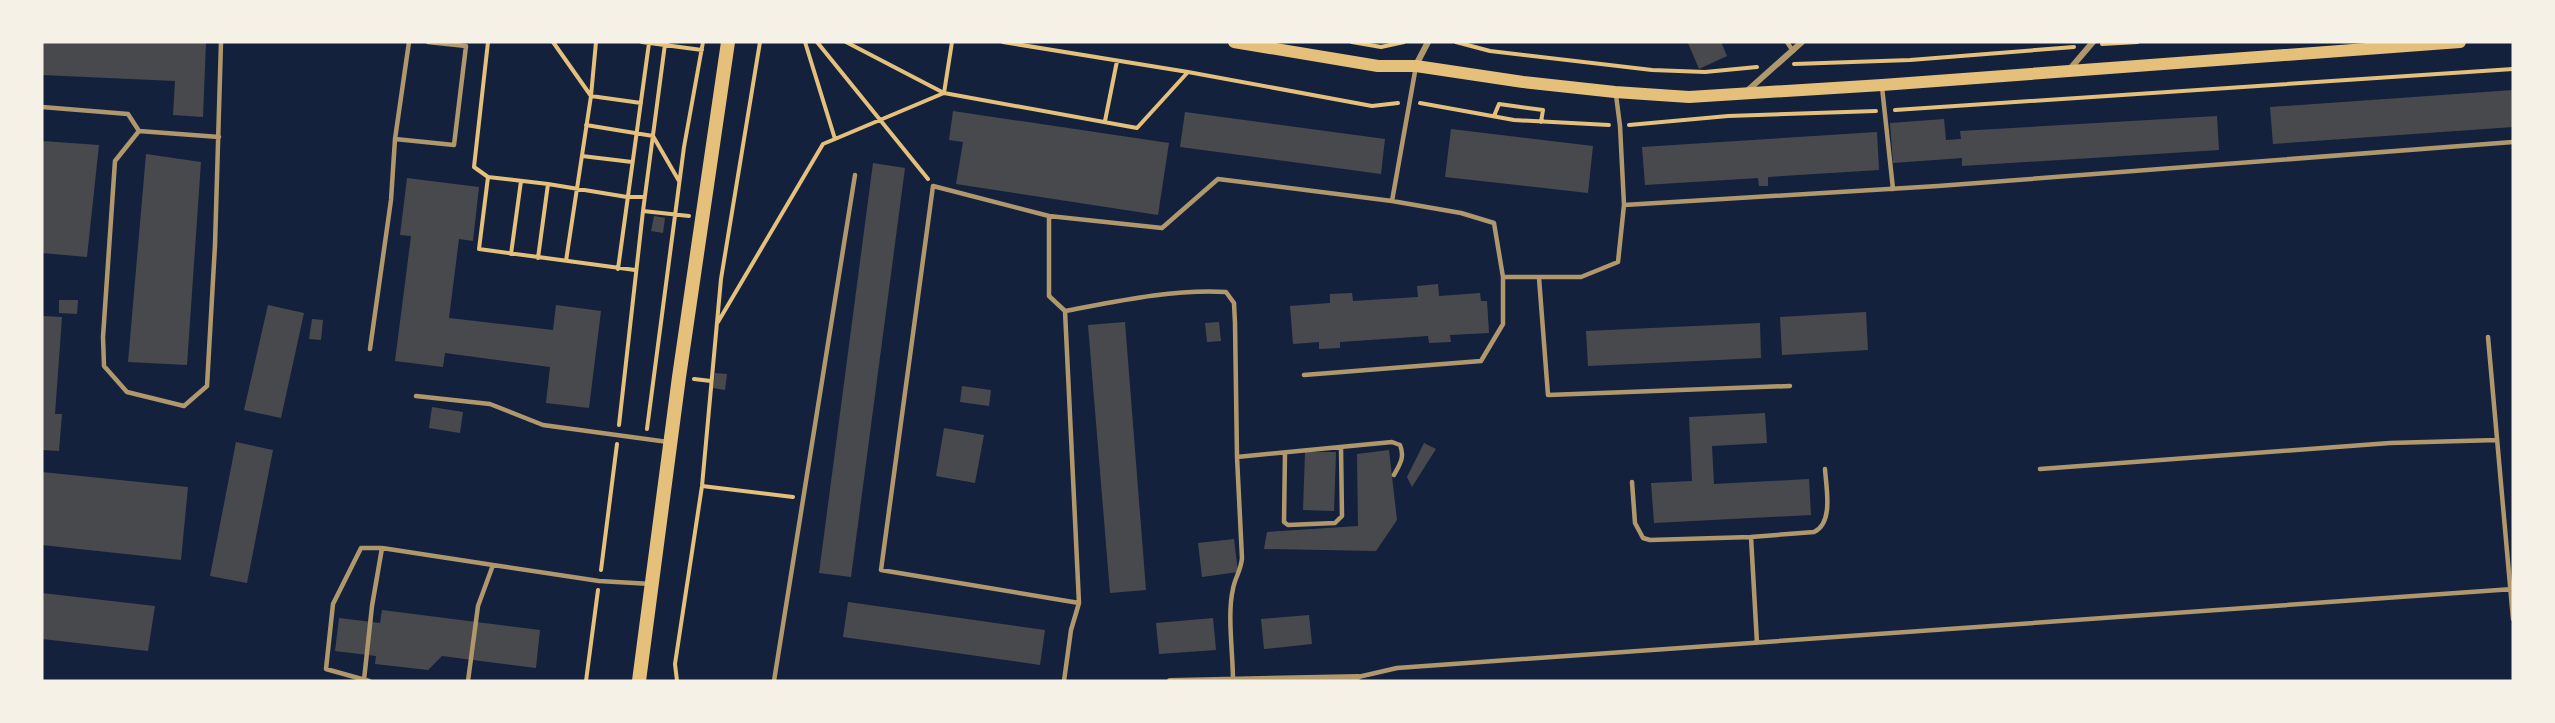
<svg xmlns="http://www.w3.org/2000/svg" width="2555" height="723" viewBox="0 0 2555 723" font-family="Barlow,sans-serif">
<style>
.building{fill:#48494c}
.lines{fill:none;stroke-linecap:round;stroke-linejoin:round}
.path{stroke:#e5c07b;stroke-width:4}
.service{stroke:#b1986c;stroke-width:4.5}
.minor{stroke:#b1986c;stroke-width:6}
.secondary{stroke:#e5c07b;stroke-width:12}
.primary{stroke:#e5c07b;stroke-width:14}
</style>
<rect width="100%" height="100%" fill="#14213d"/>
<path class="building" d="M42,42H206L203,117L173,115L175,81L42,75Z
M1690,42H1721L1727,56L1699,69L1688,43Z
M2513,90V127L2273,144L2270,107Z
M953,111L1169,143L1158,215L956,184L963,142L949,140Z
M1185,112L1385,139L1381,174L1180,147Z
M2217,116L2219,150L1962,166V158L1893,163L1890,123L1944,119L1946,140L1961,139L1960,131Z
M1451,129L1593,146L1588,193L1445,177Z
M1877,132L1879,170L1768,177V186H1759L1758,178L1645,185L1642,147Z
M42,141L99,145L87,257L42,253Z
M146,154L201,162L187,365L128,362Z
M873,163L905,168L851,577L819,573Z
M407,178L479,187L473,241L459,239L449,318L553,330L556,305L601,311L589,408L546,403L550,367L445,353L443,367L395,361L411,236L400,235Z
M654,216L665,218L663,233L651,231Z
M1438,284L1439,296L1480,293L1481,301H1487L1489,333L1450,335L1451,342L1429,343L1428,336L1340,342V348L1319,349V342L1293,344L1290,306L1330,303V294L1352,293L1353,301L1418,297L1417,286Z
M59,300H78L77,314L59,313Z
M268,305L304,313L281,418L244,410Z
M1866,312L1868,350L1782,355L1780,317Z
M42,316L62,317L55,414H62L59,451L42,450Z
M312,319L323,320L321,340L309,339Z
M1125,322L1146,590L1110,593L1088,325Z
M1219,322L1221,341L1207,342L1205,323Z
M1760,323L1761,358L1588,366L1586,331Z
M715,373L727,374L725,390L713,388Z
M962,386L991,390L989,406L960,402Z
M432,407L463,412L460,433L429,428Z
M1765,413L1767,443L1712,446L1714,484L1809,479L1811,515L1654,523L1651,483L1692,481L1689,417Z
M944,428L984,435L975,483L936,476Z
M236,442L273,450L247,583L210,576Z
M1424,443L1436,449L1412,487L1407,477Z
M1389,450L1397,520L1376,551L1264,549L1267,532L1358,526L1357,454Z
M1305,452H1336L1334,511L1303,510Z
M42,472L188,487L181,560L42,545Z
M1234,539L1238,572L1202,577L1198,543Z
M42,593L155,606L148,651L42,639Z
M848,602L1045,630L1040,665L843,637Z
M382,610L540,630L536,668L442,656L428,670L375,664L376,656L335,651L339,618L380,623Z
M1309,615L1312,644L1264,649L1261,619Z
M1213,618L1216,650L1159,654L1156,623Z"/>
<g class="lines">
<path class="path" d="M553,42L591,96L641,103
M642,42L702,50
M668,42L665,44L643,211L689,216
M805,42L835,139
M817,42L928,179
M846,42L944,93L952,42
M1003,42L1188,72L1372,106L1398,103
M1352,42L1381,47L1404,42
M1456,42L1490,51L1652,70L1705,72L1757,67
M2102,44L2138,42
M1794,64L1910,60L2074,47
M1420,103L1514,120L1609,125
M1895,110L2513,69
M1494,116L1499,104L1543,110L1541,122
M1105,121L1117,61
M586,125L653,136L679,181
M1629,125L1728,116L1876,111
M582,156L632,162
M488,177L474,167L488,42
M511,254L521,181
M538,258L548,184
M566,261L591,96L596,42
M618,269L649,43
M635,270L479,249L488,177L548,184L627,197H645
M718,322L823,144L835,139L944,93L1137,128L1188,72
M694,379L711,381
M619,425L643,211
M647,429L684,147L703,42
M702,486L793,497
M601,570L617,444
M586,681L598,590
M677,681L675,664L702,486L721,279L760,42"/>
<path class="service" d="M409,42L395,139L454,145L466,46L428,42
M1787,42L1793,51
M1882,87L1893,189
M42,107L128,114L139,131L219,137
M139,131L115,161L103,337L104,366L127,392L184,406L207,386L215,245L221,42
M1624,205L1938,186L2513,142
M1049,216V296L1065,311L1079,603L1071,630L1064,681
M1503,277H1581L1618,262L1624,205L1620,126L1616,95
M1539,278L1548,395L1790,386
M1065,311C1118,301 1172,289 1226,292L1234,303L1235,323L1237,457L1392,442L1400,445C1405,457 1400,464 1394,475
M2488,337L2513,619
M370,349L391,200L395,139
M1304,375L1481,361L1503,324V277L1494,223L1461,213L1392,201L1416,66
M416,396L490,404L543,425L668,442
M1285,453L1284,522L1288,525L1335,523L1342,516L1341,448
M2040,469L2390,443L2497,440
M1632,482L1635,523L1643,538L1650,540L1751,537
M1079,603L881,570L933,186L1049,216L1162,228L1218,179L1392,201
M1757,643L1751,537L1814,532C1834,523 1826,487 1825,469
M1358,677L1397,668L2513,589
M364,680L372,606L382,548
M1233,680C1233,654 1227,613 1233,589C1235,577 1241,571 1242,558L1237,457
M369,681L326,669L333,604L361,548H382L493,565
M468,681L478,606L493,565L599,581L651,584
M774,681L855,175"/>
<path class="minor" d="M1416,65L1428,42
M2069,70L2093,42
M1747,91L1802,42
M1170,681L1358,677"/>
<path class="secondary" d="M1234,42L1378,66H1416L1523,82L1615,92L1689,97L1882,85L2460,42"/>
<path class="primary" d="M639,681L679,377L728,42"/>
</g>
<rect width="2555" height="723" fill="none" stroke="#f6f1e7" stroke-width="87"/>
</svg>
